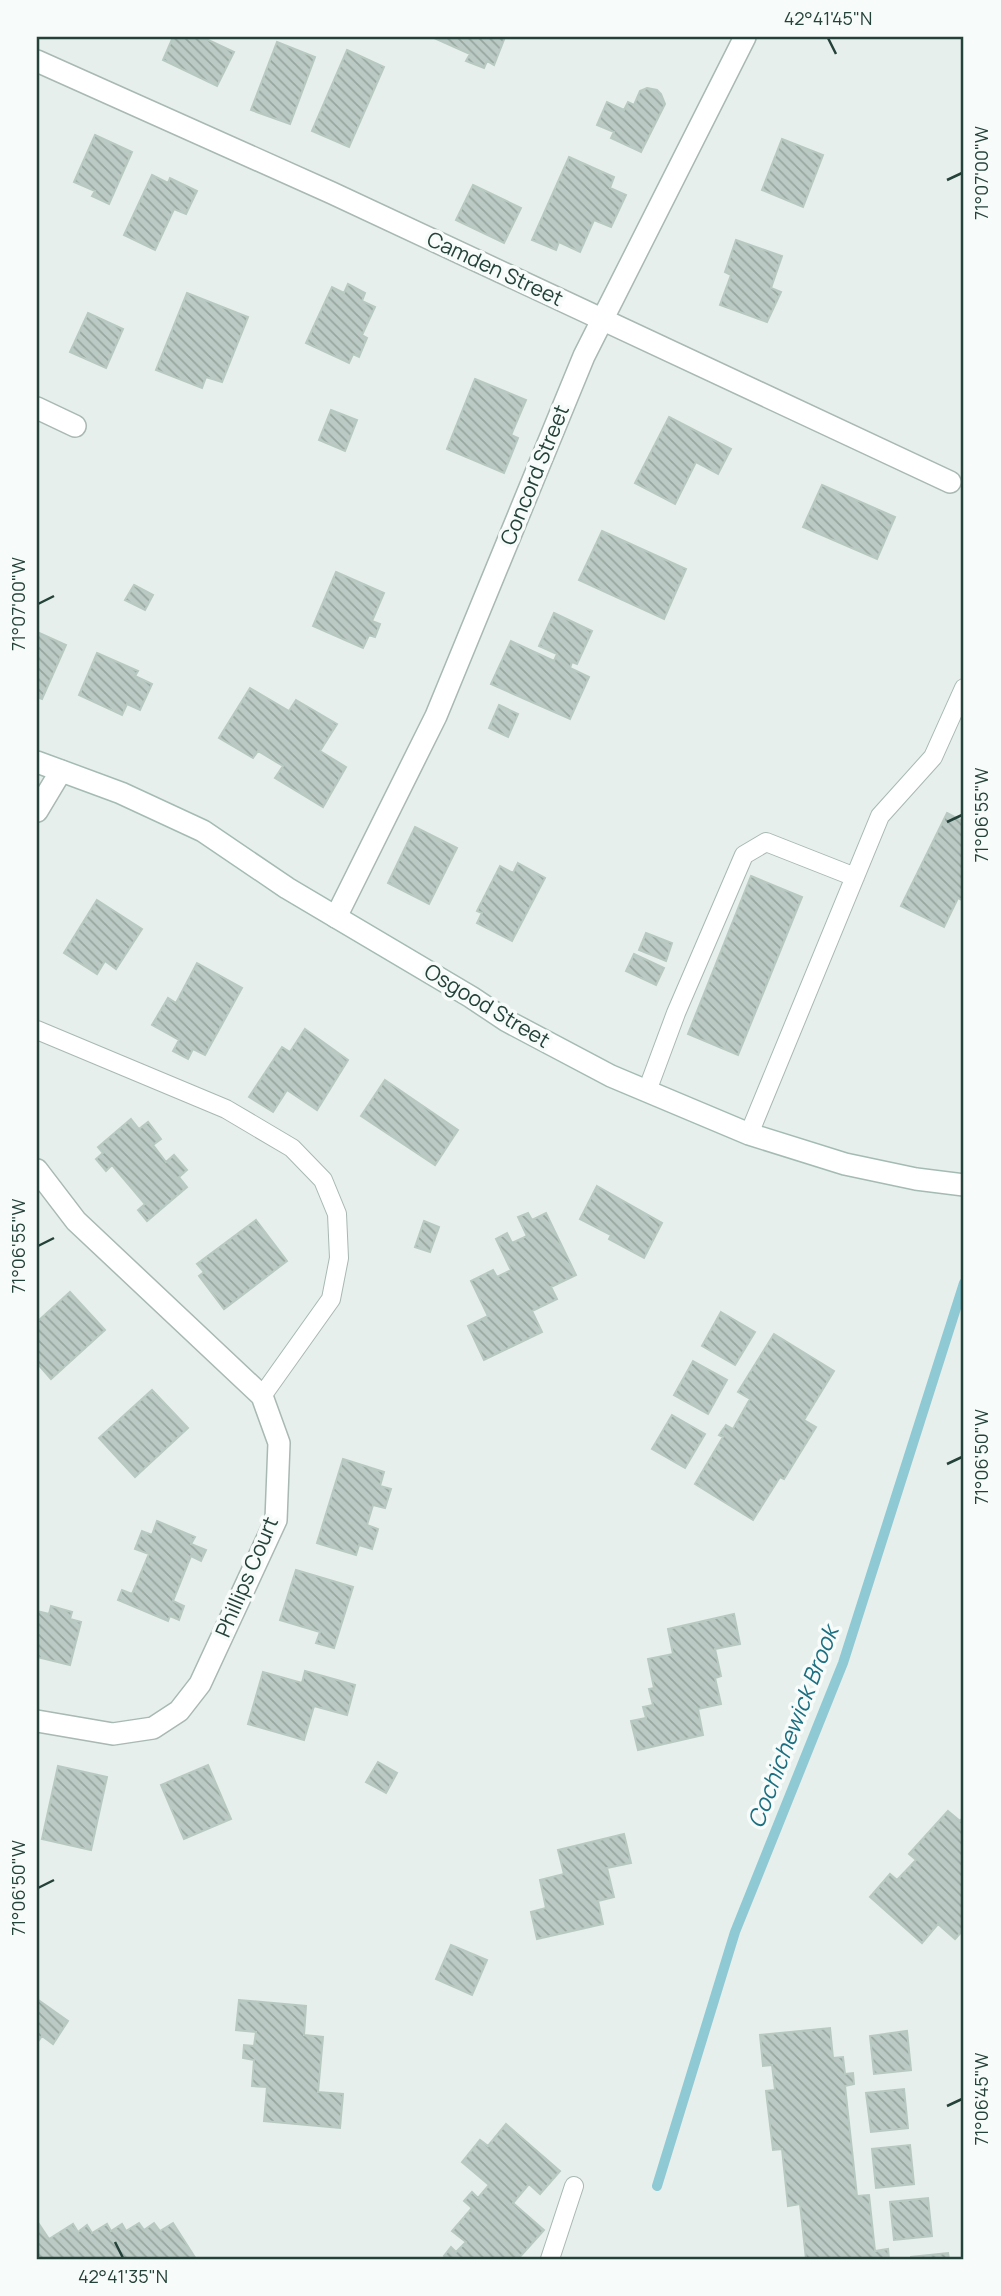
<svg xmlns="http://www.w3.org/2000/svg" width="1001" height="2296" viewBox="0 0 1001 2296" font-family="Manrope,sans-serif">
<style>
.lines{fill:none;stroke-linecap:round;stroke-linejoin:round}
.stream{stroke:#8ec9d4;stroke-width:10}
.building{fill:url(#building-back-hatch);stroke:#b8c9c2;stroke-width:2}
.lane-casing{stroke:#a8b8b2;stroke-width:20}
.street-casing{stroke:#a8b8b2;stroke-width:24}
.secondary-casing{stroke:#a4bbb3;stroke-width:24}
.lane{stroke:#fff;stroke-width:18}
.street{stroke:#fff;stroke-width:21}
.secondary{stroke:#fff;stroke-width:21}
.ticks{fill:none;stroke:#24423a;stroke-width:2.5}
.labels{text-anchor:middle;stroke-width:7;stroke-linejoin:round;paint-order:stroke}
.street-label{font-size:21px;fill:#24423a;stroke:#f7fbf9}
.water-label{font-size:23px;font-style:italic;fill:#1c6f80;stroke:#f7fbf9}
.neatline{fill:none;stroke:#24423a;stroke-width:2.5}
.ticks-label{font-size:18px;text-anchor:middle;fill:#24423a}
</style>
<defs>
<pattern id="building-back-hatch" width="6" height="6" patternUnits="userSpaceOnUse" patternTransform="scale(1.75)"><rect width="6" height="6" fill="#bbcac4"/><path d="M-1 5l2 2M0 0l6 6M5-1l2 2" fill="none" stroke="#98a6a0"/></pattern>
</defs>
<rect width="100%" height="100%" fill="#e6efeb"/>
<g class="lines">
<path class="stream" d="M657,2186L735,1932L843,1663L964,1283"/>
</g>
<path class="building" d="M173,37H202L234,52L217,86L163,60Z
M432,37H505L494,65L487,61L484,68L466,61L470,54Z
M277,42L315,57L290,124L251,110Z
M347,50L384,67L349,147L312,131Z
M647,88L657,90L661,94L665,104L641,152L611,138L614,132L597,125L607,102L624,110L628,102L634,105L640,91Z
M95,135L132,152L109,204L92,196L95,191L74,182Z
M782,139L823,155L803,207L762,190Z
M569,157L614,177L610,188L626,195L611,227L594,220L580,252L559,242L556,250L532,240Z
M152,175L168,183L170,178L197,191L186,214L174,209L155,250L124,235Z
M473,185L521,208L504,243L456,220Z
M736,240L782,256L771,288L781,292L767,322L720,305L731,275L725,272Z
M348,284L365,293L362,301L375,307L362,335L367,338L359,357L353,354L349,363L306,343L332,287L344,293Z
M187,293L248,317L222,382L206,377L202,388L156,370Z
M88,313L123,329L106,368L70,352Z
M475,379L526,400L511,435L518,438L504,473L447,449Z
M331,410L357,420L345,451L319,440Z
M669,417L731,449L718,474L696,462L675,504L635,483Z
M822,485L895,517L877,559L803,527Z
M602,531L686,569L664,619L579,580Z
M336,572L384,593L372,621L380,624L375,637L369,635L363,648L313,626Z
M134,585L153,595L145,610L125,600Z
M554,613L592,631L577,664L572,662L570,668L589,677L570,719L491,684L511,641L554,661L557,654L539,646Z
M37,632L66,645L42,699L37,697Z
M97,653L138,671L135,676L152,684L140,710L127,704L122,715L79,695Z
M250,688L289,711L296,700L337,724L320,751L346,767L323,807L275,778L283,766L258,751L253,758L219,738Z
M499,705L518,714L508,737L489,728Z
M947,813L964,822V901L958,898L944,927L901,906Z
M415,827L457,848L429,904L388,883Z
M518,863L545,878L512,941L477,923L482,913L477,911L500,866L513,873Z
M751,876L802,897L738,1055L688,1034Z
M97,900L142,929L116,969L105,961L97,974L64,953Z
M646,933L672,943L666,961L639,950Z
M634,954L664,968L656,985L626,971Z
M197,963L242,988L205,1055L193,1049L188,1059L173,1051L179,1040L152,1025L168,998L176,1003Z
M305,1029L348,1060L317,1110L287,1090L273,1112L249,1097L282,1047L290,1052Z
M385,1080L458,1130L435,1165L361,1116Z
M131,1119L139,1129L148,1122L161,1139L153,1145L166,1162L174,1155L187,1170L179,1177L187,1187L147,1221L138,1210L145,1204L112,1165L106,1171L96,1159L103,1153L98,1147Z
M597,1186L662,1223L644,1258L609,1239L611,1235L580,1219Z
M528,1213L532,1220L546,1213L576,1275L551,1287L557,1299L532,1311L542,1332L484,1360L468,1326L488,1316L471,1281L493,1270L497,1277L511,1270L496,1239L507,1233L512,1243L527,1236L518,1217Z
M256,1220L287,1261L224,1309L199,1276L204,1272L197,1264Z
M424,1221L439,1227L430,1252L415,1247Z
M70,1292L105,1330L51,1379L37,1363V1322Z
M721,1312L755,1332L735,1365L702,1346Z
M774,1334L834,1371L804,1420L816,1427L784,1479L780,1477L753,1520L695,1484L723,1437L719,1435L726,1425L733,1429L750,1399L738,1392Z
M693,1361L727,1380L708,1414L674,1395Z
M152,1390L188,1428L135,1477L99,1438Z
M672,1415L705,1434L685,1468L652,1449Z
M343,1459L384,1472L380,1486L391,1489L385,1508L373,1505L367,1525L378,1529L372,1549L359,1545L356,1555L317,1543Z
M157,1521L195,1537L191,1544L206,1550L201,1561L191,1556L173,1601L184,1606L179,1620L170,1616L168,1621L118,1600L122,1590L132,1594L149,1554L135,1549L142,1531L152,1535Z
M296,1570L353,1587L334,1648L316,1643L320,1632L280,1620Z
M51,1606L72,1612L70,1619L81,1622L70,1665L37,1657V1611L49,1614Z
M734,1614L740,1644L715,1649L721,1676L715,1678L721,1704L698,1709L703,1735L638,1750L631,1721L646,1718L643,1707L653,1705L649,1689L654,1688L648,1659L673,1654L668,1629Z
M305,1671L355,1685L347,1715L314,1706L304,1740L248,1724L263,1672L302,1683Z
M378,1762L397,1773L386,1793L366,1782Z
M208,1765L231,1819L184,1839L161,1785Z
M58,1766L107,1777L91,1850L42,1839Z
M948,1811L960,1821L964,1816V1929L955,1939L938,1924L922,1943L870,1897L890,1874L897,1880L916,1860L909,1854Z
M624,1834L631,1863L607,1868L614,1897L598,1901L603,1924L537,1939L531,1912L546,1908L540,1880L564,1874L558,1850Z
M451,1945L487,1960L472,1995L436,1979Z
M37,1999L68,2021L53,2044L42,2036L37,2043Z
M239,2000L306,2006L304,2035L323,2037L318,2092L343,2094L340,2128L264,2121L267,2087L252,2086L254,2060L243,2058L244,2045L254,2046L256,2032L236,2030Z
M830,2028L833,2058L843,2057L845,2074L853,2073L854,2084L845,2086L857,2196L869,2195L875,2251L888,2249L889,2259H806L800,2204L788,2206L782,2149L773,2150L766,2091L775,2090L772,2065L763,2066L760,2035Z
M907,2031L911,2070L874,2074L870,2036Z
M904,2089L908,2128L871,2132L866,2093Z
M506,2124L560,2171L540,2194L529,2184L513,2203L544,2230L518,2259H447L444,2256L451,2247L456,2252L466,2242L452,2231L472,2208L464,2201L472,2192L478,2198L489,2185L462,2162L480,2140L488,2146Z
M910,2145L914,2184L876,2188L872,2149Z
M928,2198L932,2236L894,2240L890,2202Z
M37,2221L49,2239L73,2224L78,2232L87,2225L92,2233L107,2224L111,2231L122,2224L126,2231L139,2223L144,2230L154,2223L160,2231L173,2223L196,2259H37Z
M948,2253L949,2259H911V2257Z"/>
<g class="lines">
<g class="lane-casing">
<path id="lane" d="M37,1030L226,1109L292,1148L323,1180L337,1214L339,1258L331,1299L262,1396
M647,1091L676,1013L744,855L766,842L855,877
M749,1134L880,816L933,757L964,688
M550,2259L574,2186"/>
</g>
<g class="street-casing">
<path id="street" d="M37,61L332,193L950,482
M37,408L75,426
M37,811L61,771
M336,917L436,716L584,356L745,37
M37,1170L76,1221L262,1396L279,1443L276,1520L200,1684L179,1711L153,1728L113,1734L37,1721"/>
</g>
<g class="secondary-casing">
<path id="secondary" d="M37,762L121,793L203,831L287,888L471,997L507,1021L611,1076L749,1134L845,1164L916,1179L964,1185"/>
</g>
<use href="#lane" class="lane"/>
<use href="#street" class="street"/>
<use href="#secondary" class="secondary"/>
</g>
<path class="ticks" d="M828,38L836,54M947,180L962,173M38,604L54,596M947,822L962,815M38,1246L54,1238M947,1464L962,1457M38,1888L54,1880M947,2106L962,2099M115,2242L123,2258"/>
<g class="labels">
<g class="street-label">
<text transform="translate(495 269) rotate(25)" y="7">Camden Street</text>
<text transform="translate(535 475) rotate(-68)" y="7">Concord Street</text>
<text transform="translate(487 1006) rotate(31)" y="7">Osgood Street</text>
<text transform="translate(247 1577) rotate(-67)" y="7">Phillips Court</text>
</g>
<g class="water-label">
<text transform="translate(793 1727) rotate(-69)" y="8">Cochichewick Brook</text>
</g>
</g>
<rect width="1001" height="2296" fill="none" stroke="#f7fbf9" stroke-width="77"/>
<rect x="38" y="38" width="924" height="2220" class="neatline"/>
<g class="ticks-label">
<text x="828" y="25">42°41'45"N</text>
<text transform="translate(982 173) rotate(-90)" y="6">71°07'00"W</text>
<text transform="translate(19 604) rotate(-90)" y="6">71°07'00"W</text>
<text transform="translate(982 815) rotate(-90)" y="6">71°06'55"W</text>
<text transform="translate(19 1246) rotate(-90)" y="6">71°06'55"W</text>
<text transform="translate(982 1457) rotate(-90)" y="6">71°06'50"W</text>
<text transform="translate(19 1888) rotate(-90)" y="6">71°06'50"W</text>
<text transform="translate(982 2099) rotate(-90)" y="6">71°06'45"W</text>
<text x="123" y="2283">42°41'35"N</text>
</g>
</svg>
